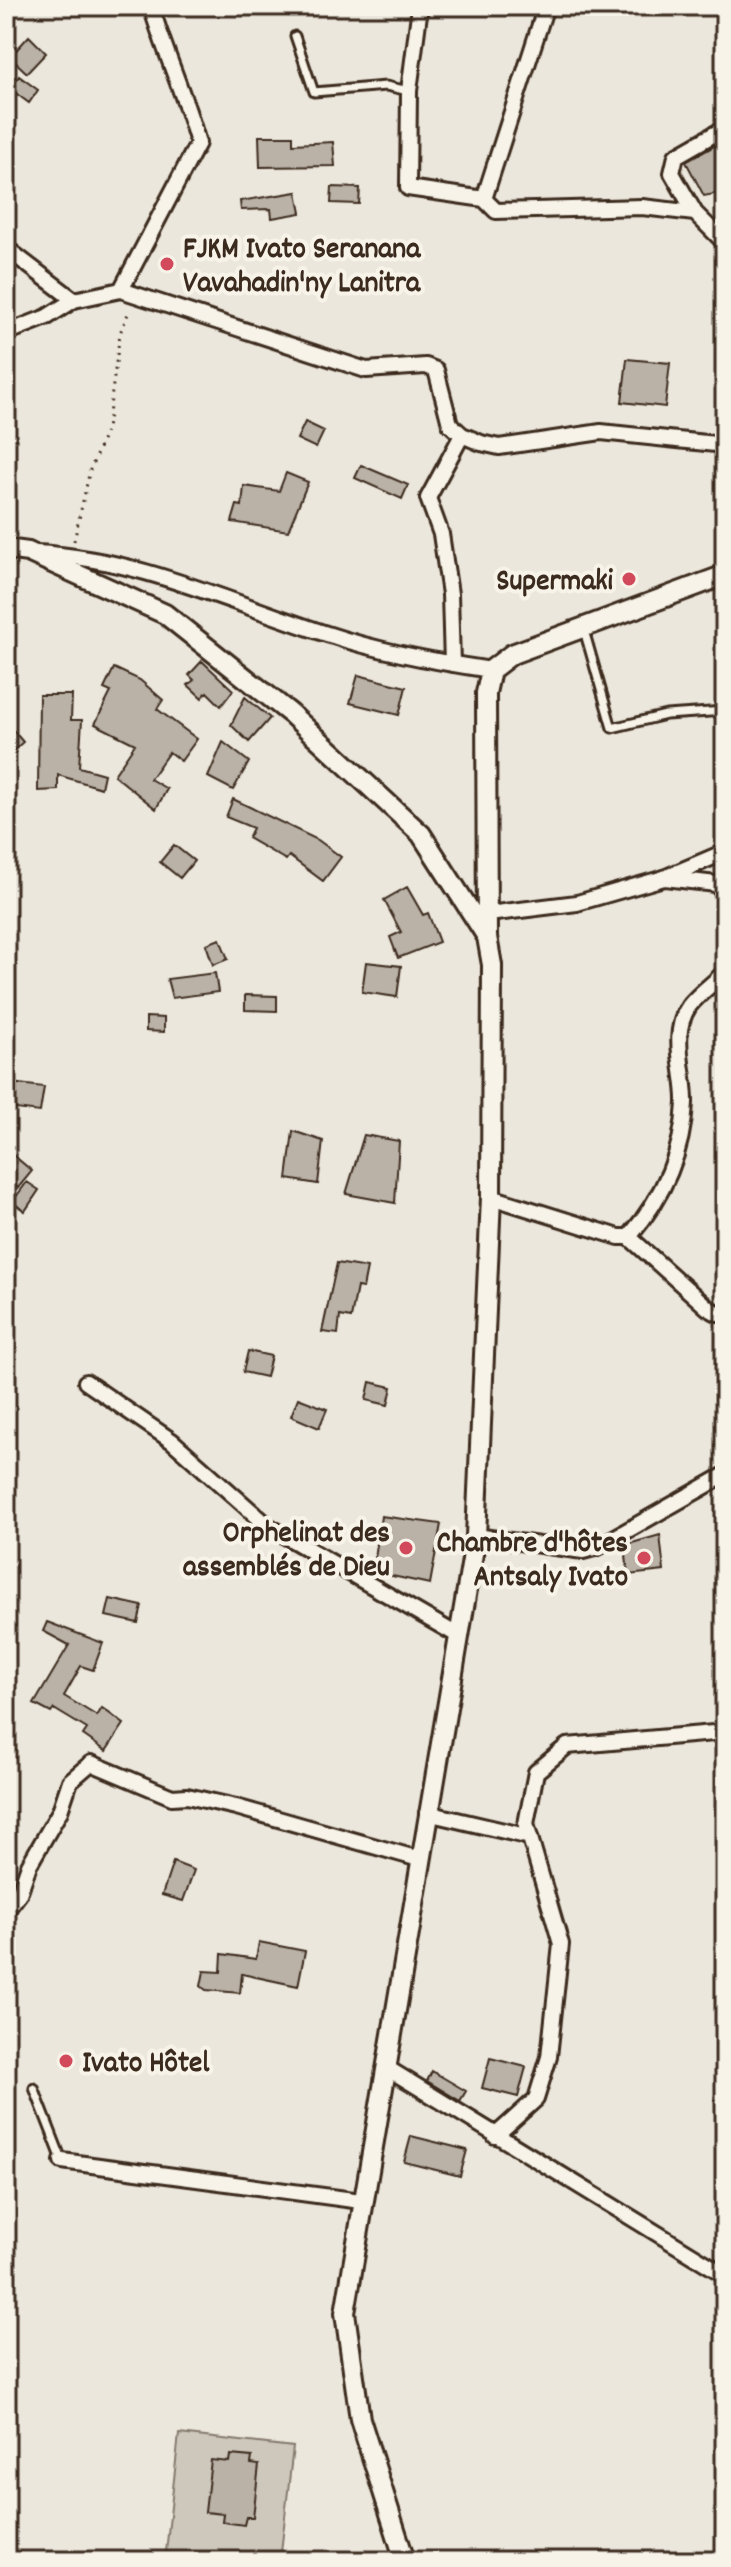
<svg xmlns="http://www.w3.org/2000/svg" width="731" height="2567" viewBox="0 0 731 2567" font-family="Dekko,sans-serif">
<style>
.green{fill:#cec8bc;stroke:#84796d;stroke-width:2}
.building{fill:#bab2a7;stroke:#3b2a1e;stroke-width:2}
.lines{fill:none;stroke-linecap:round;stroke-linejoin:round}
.service-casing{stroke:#3b2a1e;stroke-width:13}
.minor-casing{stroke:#3b2a1e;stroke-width:20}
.tertiary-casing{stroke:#3b2a1e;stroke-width:24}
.path{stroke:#3b2a1e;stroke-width:3;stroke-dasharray:2 6;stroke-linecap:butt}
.service{stroke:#f7f3e8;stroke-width:7}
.minor{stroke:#f7f3e8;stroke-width:14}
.tertiary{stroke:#f7f3e8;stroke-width:18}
.poi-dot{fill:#d1495b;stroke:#f7f3e8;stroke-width:3}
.labels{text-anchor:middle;stroke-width:8;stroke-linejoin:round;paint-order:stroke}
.poi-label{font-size:30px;font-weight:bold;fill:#3b2a1e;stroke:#f7f3e8;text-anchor:end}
</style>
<rect width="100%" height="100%" fill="#ece7dc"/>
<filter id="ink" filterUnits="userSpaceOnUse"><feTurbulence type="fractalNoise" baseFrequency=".0125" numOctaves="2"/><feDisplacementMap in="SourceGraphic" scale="16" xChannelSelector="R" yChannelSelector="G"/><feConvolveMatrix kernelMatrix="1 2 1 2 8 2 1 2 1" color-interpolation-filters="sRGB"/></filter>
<g filter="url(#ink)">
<path class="green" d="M179,2434L293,2447L280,2561H165Z"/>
<path class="building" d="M29,36L46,53L27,73L10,57Z
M19,76L38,90L29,103L10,89Z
M259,136H293V144L333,142L335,166L260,167Z
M725,140V192L704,196L686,162Z
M332,187L360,188L359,204L331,203Z
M297,192L301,213L272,218L271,209L241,210L240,201Z
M627,359L670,363L665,407L622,402Z
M305,422L324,431L316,448L297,439Z
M361,465L408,485L402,499L355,478Z
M286,473L308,482L288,531L232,522L237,505L242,506L244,486L279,491Z
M202,661L233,690L221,706L207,692L202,698L188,685L194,680L189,675Z
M114,668L140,680L163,700L157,709L197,739L181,761L169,752L150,779L167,789L156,809L114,775L135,744L95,724L111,692L104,689Z
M358,675L406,687L399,715L350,703Z
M39,695H72L71,720H82L79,767L104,774L101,788L58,775V790L38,791Z
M245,697L270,718L249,742L231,725Z
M6,722L23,742L6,757Z
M223,742L249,762L233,790L208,777Z
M233,799L318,840L341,857L323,881L289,856L286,860L248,838L253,828L226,817Z
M174,845L194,861L180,878L160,862Z
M407,887L423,915L428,913L439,942L398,958L390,937L401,932L384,900Z
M220,939L228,959L213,965L206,944Z
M366,962L401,966L397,997L362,992Z
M215,973L218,992L172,998L167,979Z
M245,995L277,996V1011L245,1010Z
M146,1017L164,1018V1032L146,1031Z
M11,1083L44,1087L40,1112L7,1108Z
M293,1131L323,1141L318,1184L287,1179Z
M364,1135L399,1141L395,1203L346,1194Z
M6,1149L32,1171L18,1188L6,1178Z
M27,1182L39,1190L25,1211L12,1202Z
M337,1263L367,1268L363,1288L357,1287L351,1318L340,1316L338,1334L322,1332Z
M248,1351L271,1356L266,1377L243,1372Z
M370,1382L392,1387L388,1405L366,1400Z
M298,1398L327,1409L319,1428L291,1416Z
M381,1516L441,1524L430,1584L373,1572Z
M660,1535L664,1571L628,1575L625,1545Z
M110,1599L142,1606L138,1623L106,1616Z
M47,1622L103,1643L93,1670L81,1666L64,1696L97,1716L102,1708L124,1724L106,1751L83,1735L87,1729L54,1709L51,1713L34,1704L69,1645L43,1631Z
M173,1862L194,1870L183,1901L162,1895Z
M259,1942L305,1951L298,1986L242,1974L240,1993L206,1990L201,1986L204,1971L221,1972L222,1954L256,1959Z
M490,2058L526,2067L518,2097L482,2088Z
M432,2071L466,2091L460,2101L427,2081Z
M411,2136L467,2150L460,2176L404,2162Z
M230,2455L252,2457L251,2464L259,2465L253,2517H246L244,2525L222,2522L223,2514L205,2512L211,2460L229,2462Z"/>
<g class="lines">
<g class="service-casing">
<path id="service" d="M295,36L314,92L386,86L409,91
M584,630L612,728L666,715L725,711
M34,2088L62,2160
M6,2262L9,2234"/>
</g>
<g class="minor-casing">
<path id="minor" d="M420,6L409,91L408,188L484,199L496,211L642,207L695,213
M725,128L676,156L672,173L695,213L725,243
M484,199L546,6
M6,248L74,300
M121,290L198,143C185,96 165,53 151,6
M6,333L47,317L74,300L121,290L366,370L426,366L436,370L450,424L462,435L481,443L499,447L601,432L725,445
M36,553C139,558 233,604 330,635C381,652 437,662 491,670
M452,664L450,594L441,534L428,498L462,435
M665,878L716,884L725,894
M488,914L577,903L664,878L725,852
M491,1197L619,1237H629C662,1198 683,1155 685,1103C686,1072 669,1035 689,1006C698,994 714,983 725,972
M629,1237L708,1308L717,1313L725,1312
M86,1382L172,1441L268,1526L459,1636
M476,1536L583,1551L598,1547L725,1475
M427,1813L530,1837
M6,1911L19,1894L29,1865L60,1811L70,1781L91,1763L172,1797L187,1796L236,1807L419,1859
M387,2068L725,2275
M495,2136L536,2099L549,2057L561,1944L526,1824L536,1772L567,1746L725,1732
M62,2161L361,2201"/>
</g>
<g class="tertiary-casing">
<path id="tertiary" d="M6,549L28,552L165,614L291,714L421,834L487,937
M405,2561L360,2419L345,2313L476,1536L491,1197L492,965L487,937L486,693L491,670L512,654L725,575"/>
</g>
<path class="path" d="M74,541L90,470L107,429L120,333L130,309"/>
<use href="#service" class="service"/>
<use href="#minor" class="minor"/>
<use href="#tertiary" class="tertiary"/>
</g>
</g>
<g class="poi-dot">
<circle cx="167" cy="264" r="8"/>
<circle cx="629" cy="579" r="8"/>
<circle cx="406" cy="1548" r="8"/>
<circle cx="644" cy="1558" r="8"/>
<circle cx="66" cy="2061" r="8"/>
</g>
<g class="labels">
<g class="poi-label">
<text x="183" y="257" text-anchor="start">FJKM Ivato Seranana<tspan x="183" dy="34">Vavahadin'ny Lanitra</tspan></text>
<text x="613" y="589">Supermaki</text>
<text x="390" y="1541">Orphelinat des<tspan x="390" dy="34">assemblés de Dieu</tspan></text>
<text x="628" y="1551">Chambre d'hôtes<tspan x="628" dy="34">Antsaly Ivato</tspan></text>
<text x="82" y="2071" text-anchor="start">Ivato Hôtel</text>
</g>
</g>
<rect width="731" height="2567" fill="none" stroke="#f7f3e8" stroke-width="32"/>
<rect x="16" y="16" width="699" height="2535" fill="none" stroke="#3b2a1e" stroke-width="3" filter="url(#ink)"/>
</svg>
